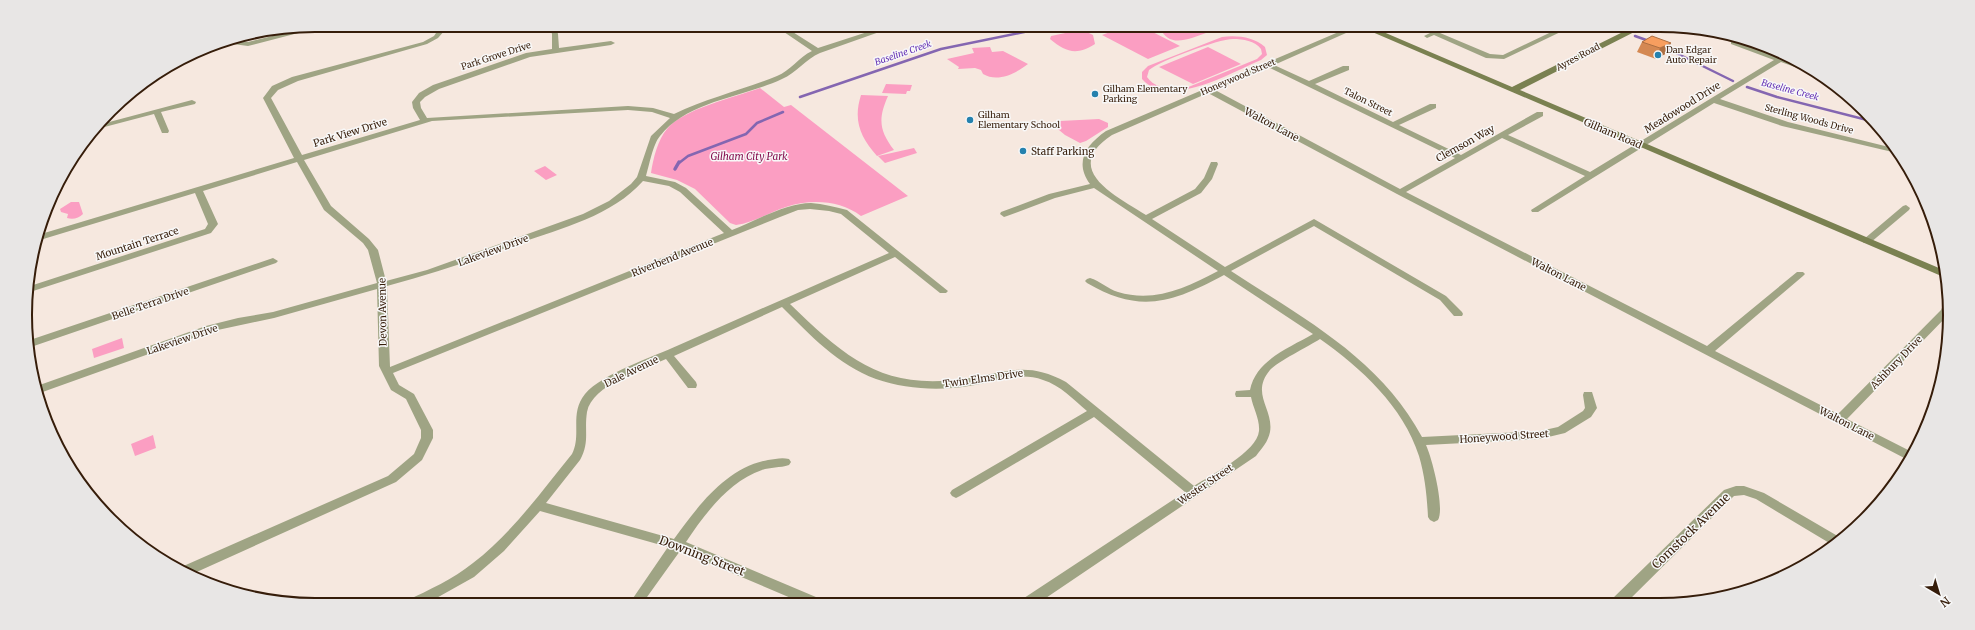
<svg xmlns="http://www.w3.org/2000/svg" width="1975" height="630" viewBox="0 0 1975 630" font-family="Merriweather,serif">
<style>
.green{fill:#fb9ec2;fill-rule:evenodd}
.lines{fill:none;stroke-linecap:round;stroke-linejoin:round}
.stream-far1{stroke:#8466b1;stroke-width:2.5}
.stream{stroke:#8466b1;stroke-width:3.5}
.street{fill:#9fa484;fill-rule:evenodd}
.secondary{fill:#7a8151;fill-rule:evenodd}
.wall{fill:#d48852}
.shaded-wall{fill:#ad6f42}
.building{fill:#f79e5f;stroke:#ad6f42}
.poi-dot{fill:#2481ae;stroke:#f8f8f8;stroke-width:1.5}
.labels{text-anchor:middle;stroke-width:3;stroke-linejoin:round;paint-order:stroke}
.far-poi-label{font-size:9px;fill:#361d0a;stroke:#f8f8f8;text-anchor:start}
.far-water-label{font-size:9px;font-style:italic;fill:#622fb4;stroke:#f8f8f8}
.far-street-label{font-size:9px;fill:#361d0a;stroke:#f8f8f8}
.street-label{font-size:10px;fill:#361d0a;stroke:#f8f8f8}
.poi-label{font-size:10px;fill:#361d0a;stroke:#f8f8f8;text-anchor:start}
.park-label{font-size:10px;font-style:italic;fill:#840f4e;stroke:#f8f8f8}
.near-street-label{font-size:12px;fill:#361d0a;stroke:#f8f8f8}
.rim{fill:none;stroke:#361d0a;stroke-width:2}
</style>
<rect width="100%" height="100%" fill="#f6e8df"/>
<path class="green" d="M1129,25H1139L1180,46L1148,59L1102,35Z
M1164,25H1193L1206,30V33C1189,39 1168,49 1160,27Z
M1075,31L1087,32L1093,35L1095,44C1076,56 1066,52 1050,39L1051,36Z
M1222,37C1237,35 1254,37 1265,47L1267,55L1261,60C1232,72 1169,110 1142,79V72L1148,66ZM1233,39C1243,39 1255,41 1261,49L1262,54L1257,59L1186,88C1173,90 1155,89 1147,77L1149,70C1160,61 1218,39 1233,39Z
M990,47L992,52L1003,51L1028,64C1016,73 998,83 983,74L981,70L975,68L958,69L959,67L947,59L974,53L972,48Z
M1208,47L1241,64L1193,84L1159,67Z
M886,84L912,85L910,91H907L906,94L882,93Z
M760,88L784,107L791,105L908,196L861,216C840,200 810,199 786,207C770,212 753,223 736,225L730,223L695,189L677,180L651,173C653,159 658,139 667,129C683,109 735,97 760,88Z
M861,95L888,96C878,119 879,130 894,150L877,156C860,137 853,120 861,95Z
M1099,119L1108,123V127L1086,141L1080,143L1065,135L1053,125L1060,121Z
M914,148L917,153L885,163L878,156Z
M545,166L557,175L546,180L534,171Z
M71,202H79L83,214C79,218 73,220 67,218L68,214L61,212L60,209Z
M122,338L124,348L94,358L92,349Z
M153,435L156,448L135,456L131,444Z"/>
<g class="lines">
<path class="stream-far1" d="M1635,36L1649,41
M1664,47L1733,81
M1747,87L1777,97L1875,122
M800,97L941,49L1024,32L1033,28L1035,25
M679,163L688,156L746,134L757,123L783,112"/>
<path class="stream" d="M675,169L679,162"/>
<path class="street" d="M318,25H329L248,46L233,44L228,40L234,38L237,41L248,42Z
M438,25H444L445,30L438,38L427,44L298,81L278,90L271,98L302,155L420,120L413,108L412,102L419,93L433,85L526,53L552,49V34L549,25H555L558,34L559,48L611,41L615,43L611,45L530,57L439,89L425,97L420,102L421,108L427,118L628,106L653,108L674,114C707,98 743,90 777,76C790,71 799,57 812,51L784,32L755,25H770L788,29L818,48L889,25H899L820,53C806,59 796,73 782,79C744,97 687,101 660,136C653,144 649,166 646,176L675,182L686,188L732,230C755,221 786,203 811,203C823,204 835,207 847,210L948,291L946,293H940L895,257L790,304C847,359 884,392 969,378C1009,372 1027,361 1066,382L1194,486C1211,475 1257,452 1259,431C1260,419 1253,408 1251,397H1236L1235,394L1236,391L1250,390C1256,360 1289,348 1313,334L1224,275C1172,303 1140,314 1087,283L1085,281L1087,279L1090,278C1100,281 1108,289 1118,292C1154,303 1186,288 1218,271L1094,188L1055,198L1007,216L1004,217L1000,214L1001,212L1049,194L1090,184C1074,162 1086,145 1106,131L1355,25H1364L1274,65L1309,81L1343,66H1349V70L1315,84L1393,122L1430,104H1436V108L1399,125L1461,155L1537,112H1543V116L1508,135L1590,172L1774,60L1731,44V42H1735L1806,66L1822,75H1817L1781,62L1720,99L1788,122L1897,149L1901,154L1782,126L1714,103L1538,212H1532L1531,210L1585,176L1502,138L1406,192L1707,346L1797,272H1803L1805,274L1803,276L1715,351L1838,414L1941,310L1945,301L1941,292L1942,287L1947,284L1950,313L1847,419L1914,453L1910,461L1397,194L1208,93L1112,135C1060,169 1116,196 1146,215L1195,189L1204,178L1211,162H1217L1218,164L1212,179L1201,193L1152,219L1225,267L1314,219L1446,296L1462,312L1463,314L1462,316H1454L1440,300L1314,226L1231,271C1303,318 1380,358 1422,437L1540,431L1558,427L1583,411L1585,408L1583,395L1584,392H1592L1597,408L1591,417L1565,433L1540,439L1426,445C1432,458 1445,508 1438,520L1434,522L1430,520L1428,517C1427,497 1425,476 1419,456C1403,406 1361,368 1320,339C1309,346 1277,362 1270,370C1250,394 1274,409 1270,432C1268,442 1262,448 1256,456L1037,604H1020L1021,600L1185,492L1094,417L960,496L956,498L952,496L950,493L952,490L1087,411C1074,400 1060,385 1043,380C1019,371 993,382 969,386C938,391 905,389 876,379C838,365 810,335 782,307L674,356L696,382L697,385L696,388H688L666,359C643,369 592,385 587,412C584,431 590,442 580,460L546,503L674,539C698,506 726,468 768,460C775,459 782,457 789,459L791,462L789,465C780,468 770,467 762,470C729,481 704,515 686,542L823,600L825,604H805L680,551L642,604H629L668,547L540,511L504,551L474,577L424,605H405L406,601C429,590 453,579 473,563C512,533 541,492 572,454C582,434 569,414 585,394C603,373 653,357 679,345C749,314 818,284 889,253L841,214L829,211L810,209L798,210L780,217L393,373L399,385L414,394L433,430V438L422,460L396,482L190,575L179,569V568L388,476L414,454L421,438V430L406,399L391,390L379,366L377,289L274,318L213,331L37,394L34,387L206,326L238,318L273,312L377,283L368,250L363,243L324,210L297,162L203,191L218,224L211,233L27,293V287L205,229L208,224L195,193L40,240L41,234L294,158L263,98L272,86L292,77L423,42L434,36L438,30ZM1268,67L1455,158L1400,189L1215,90ZM628,110L652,112L670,118L651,136L637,177L631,184L609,201L583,214L427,270L386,281L378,250L369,239L331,206L304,160L432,121ZM643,181L669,186L680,192L724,233L390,367L387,286C432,274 476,259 520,243C562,228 612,216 643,181Z
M1446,25H1455L1440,33L1490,54L1503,55L1566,25H1575L1504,59L1486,58L1434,35L1427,38L1424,36Z
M1613,25H1621L1623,27L1620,29Z
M192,100L196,102L195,104L161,112L169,131L168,133H162L154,114L93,130L98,125Z
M1906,205L1910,208L1909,210L1870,243H1864L1862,241L1864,239L1903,206Z
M273,258L278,261L276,263L28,348L27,341Z
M1744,486L1764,493L1841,538L1831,544L1756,499L1744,495L1734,496L1626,603H1611L1612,599L1724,490L1736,486Z"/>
<path class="secondary" d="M1356,25H1367L1512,87L1637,25H1648L1520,90L1946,271V278Z"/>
</g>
<path class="wall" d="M1652,36L1667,53L1656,59L1637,52L1642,42Z"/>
<path class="shaded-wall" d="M1671,43L1667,53L1656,59L1660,48Z"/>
<path class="building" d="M1652,36L1671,43L1660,48L1642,42Z"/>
<g class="poi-dot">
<circle cx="1658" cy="55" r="4"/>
<circle cx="1095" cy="94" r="4"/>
<circle cx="970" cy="120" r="4"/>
<circle cx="1023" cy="151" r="4"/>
</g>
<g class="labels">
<g class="far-poi-label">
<text x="1666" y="53">Dan Edgar<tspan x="1666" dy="10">Auto Repair</tspan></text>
<text x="1103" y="92">Gilham Elementary<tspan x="1103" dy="10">Parking</tspan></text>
<text x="978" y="118">Gilham<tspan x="978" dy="10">Elementary School</tspan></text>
</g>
<g class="far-water-label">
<text transform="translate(903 53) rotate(-19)" y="3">Baseline Creek</text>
<text transform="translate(1790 90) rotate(15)" y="3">Baseline Creek</text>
</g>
<g class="far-street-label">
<text transform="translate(496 56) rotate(-18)" y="3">Park Grove Drive</text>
<text transform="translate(1578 57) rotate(-28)" y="3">Ayres Road</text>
<text transform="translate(1238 77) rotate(-23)" y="3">Honeywood Street</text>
<text transform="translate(1368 102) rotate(26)" y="3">Talon Street</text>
<text transform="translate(1809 119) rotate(15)" y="3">Sterling Woods Drive</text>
</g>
<g class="street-label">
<text transform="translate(1682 107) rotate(-32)" y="4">Meadowood Drive</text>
<text transform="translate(1272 124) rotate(28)" y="4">Walton Lane</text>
<text transform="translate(350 132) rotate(-17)" y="4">Park View Drive</text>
<text transform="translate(1613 133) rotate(23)" y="4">Gilham Road</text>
<text transform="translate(1465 143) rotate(-29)" y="4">Clemson Way</text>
<text transform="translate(137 243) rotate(-18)" y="4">Mountain Terrace</text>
<text transform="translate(493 250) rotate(-20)" y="4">Lakeview Drive</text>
<text transform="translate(672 257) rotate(-22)" y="4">Riverbend Avenue</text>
<text transform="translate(1559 274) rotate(27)" y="4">Walton Lane</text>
<text transform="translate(150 303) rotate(-19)" y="4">Belle Terra Drive</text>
<text transform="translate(382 312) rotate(-91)" y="4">Devon Avenue</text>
<text transform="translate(182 339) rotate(-19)" y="4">Lakeview Drive</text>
<text transform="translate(1896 362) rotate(-46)" y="4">Ashbury Drive</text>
<text transform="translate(631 371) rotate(-26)" y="4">Dale Avenue</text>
<text transform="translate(983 378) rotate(-8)" y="4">Twin Elms Drive</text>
<text transform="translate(1847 423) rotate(27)" y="4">Walton Lane</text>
<text transform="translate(1504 436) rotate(-4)" y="4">Honeywood Street</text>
<text transform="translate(1205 484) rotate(-34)" y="4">Wester Street</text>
</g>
<g class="poi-label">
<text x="1031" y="155">Staff Parking</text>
</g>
<g class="park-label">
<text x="749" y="160">Gilham City Park</text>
</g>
<g class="near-street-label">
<text transform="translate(1691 531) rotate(-44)" y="4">Comstock Avenue</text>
<text transform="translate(702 556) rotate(21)" y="4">Downing Street</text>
</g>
</g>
<path d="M0 0H1975V630H0ZM315 32H1660A283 283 0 0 1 1943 315V315A283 283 0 0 1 1660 598H315A283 283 0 0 1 32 315V315A283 283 0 0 1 315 32Z" fill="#e8e6e5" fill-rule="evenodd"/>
<path class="rim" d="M315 32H1660A283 283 0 0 1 1943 315V315A283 283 0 0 1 1660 598H315A283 283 0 0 1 32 315V315A283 283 0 0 1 315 32Z"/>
<g transform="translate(1939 594) rotate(142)" stroke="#f8f8f8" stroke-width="3" paint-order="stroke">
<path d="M0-3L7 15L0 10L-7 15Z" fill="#361d0a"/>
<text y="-6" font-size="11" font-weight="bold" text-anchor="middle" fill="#361d0a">N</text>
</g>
</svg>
